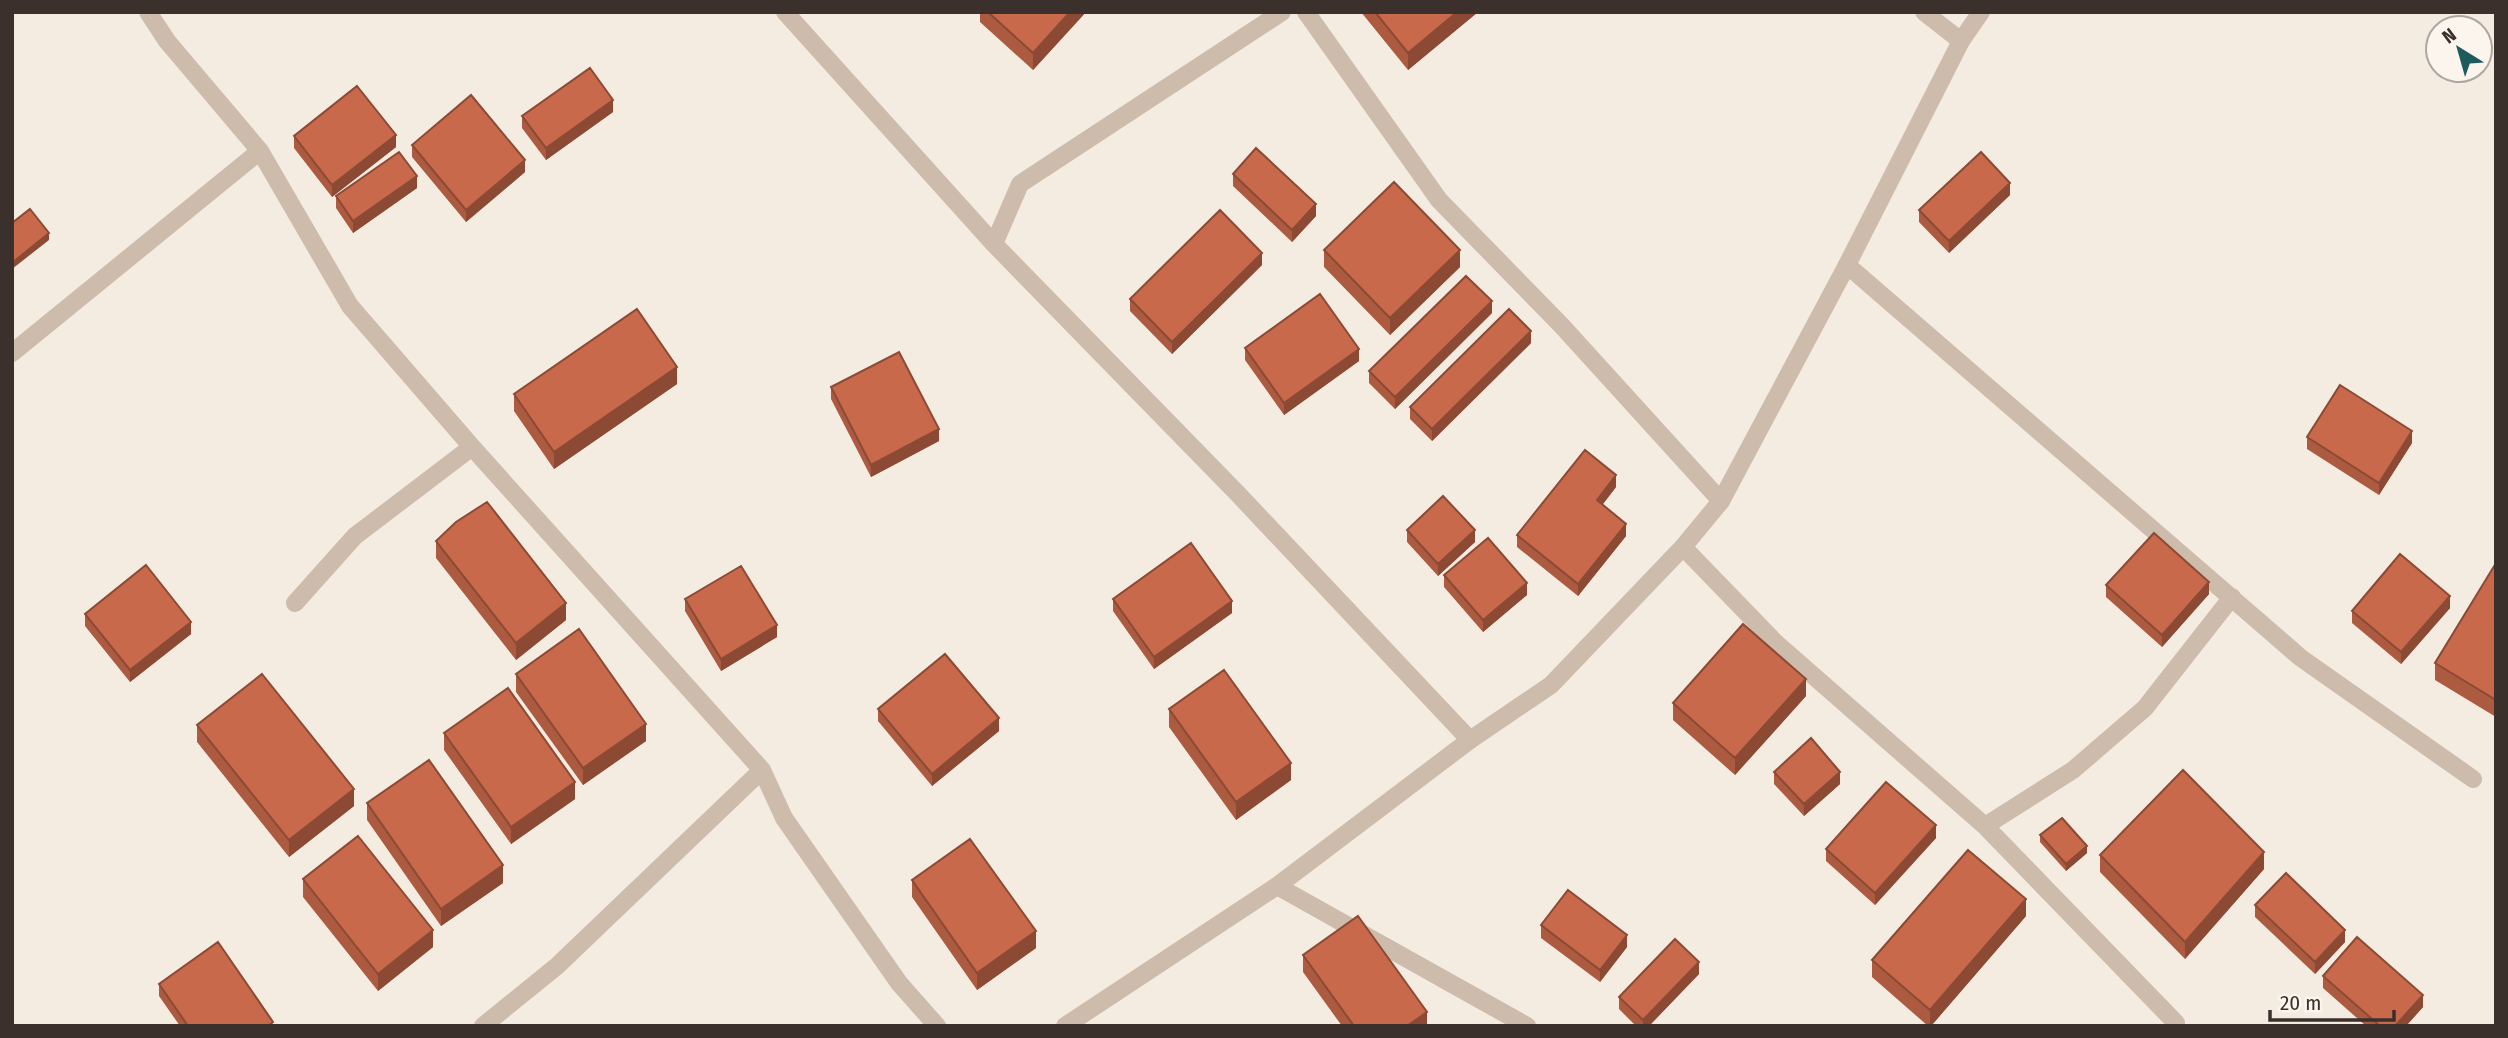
<svg xmlns="http://www.w3.org/2000/svg" width="2508" height="1038" viewBox="0 0 2508 1038" font-family="'Fira Sans Condensed',sans-serif">
<style>
.lines{fill:none;stroke-linecap:round;stroke-linejoin:round}
.minor{stroke:#cdbbac;stroke-width:18}
.tertiary{stroke:#cdbbac;stroke-width:18}
.wall{fill:#ac5a40}
.shaded-wall{fill:#8c4a34}
.building{fill:#c8694b;stroke:#8c4a34;stroke-width:2}
</style>
<rect width="100%" height="100%" fill="#f4ebe1"/>
<g class="lines">
<path class="minor" d="M148,12L167,41L260,151L350,306L472,447L762,770L784,818L899,983L937,1026
M785,12L994,244
M1282,12L1020,184L994,244L1238,494L1470,740
M1306,12L1439,200L1562,326L1721,501
M1924,12L1961,41
M1847,265L2301,658L2473,779
M12,353L260,151
M1683,547L1776,643L1985,826L2176,1023
M295,603L355,536L472,447
M1985,826L2073,770L2145,708L2232,597
M1277,886L1527,1026
M483,1026L557,966L762,770"/>
<path class="tertiary" d="M1065,1026L1277,886L1470,740L1551,685L1683,547L1721,501L1847,265L1961,41L1981,12"/>
</g>
<path class="wall" d="M980,12H1086L1033,70L980,22Z
M1361,12H1478L1408,70Z
M613,112L546,160L522,128V116Z
M294,136L396,147L332,197L294,148Z
M412,145L525,172L466,222L412,157Z
M1233,174L1316,216L1292,242L1233,186Z
M417,188L353,233L336,208V196Z
M2010,195L1949,253L1919,222V210Z
M1324,250L1460,267L1390,335L1324,267Z
M1262,265L1172,354L1130,311V299Z
M1492,313L1395,409L1369,383V371Z
M1531,343L1432,441L1410,419V407Z
M1245,348L1359,361L1284,415L1245,360Z
M677,384L554,469L514,411V394Z
M831,387L939,441L871,477L831,399Z
M2307,437L2412,443L2379,495L2307,449Z
M1616,487L1602,505L1626,536L1578,596L1517,547V535Z
M1407,530L1475,542L1438,576L1407,542Z
M436,541L566,620L516,660L436,558Z
M2496,563V717L2435,680V663Z
M1444,575L1527,595L1483,632L1444,587Z
M2106,585L2209,594L2162,647L2106,597Z
M685,599L777,637L721,671L685,611Z
M1113,599L1232,613L1154,669L1113,611Z
M2450,608L2401,664L2352,623V611Z
M85,614L191,634L130,682L85,626Z
M516,674L646,741L583,785L516,692Z
M1806,696L1735,775L1673,720V703Z
M878,709L999,731L932,786L878,721Z
M1169,709L1291,780L1236,820L1169,727Z
M197,725L354,806L289,857L197,742Z
M444,733L575,799L511,844L444,750Z
M1774,772L1840,784L1804,816L1774,784Z
M367,803L503,883L441,926L367,820Z
M2040,835L2087,853L2066,871L2040,842Z
M1936,838L1875,905L1826,861V849Z
M2100,855L2264,869L2185,959L2100,872Z
M303,879L433,947L378,991L303,897Z
M912,880L1036,948L977,990L912,897Z
M2255,905L2345,942L2315,974L2255,917Z
M2026,916L1931,1026H1928L1872,977V960Z
M1541,925L1627,947L1600,982L1541,938Z
M1303,955L1427,1026H1342L1303,972Z
M1699,974L1649,1026H1636L1619,1009V997Z
M2323,976L2423,1007L2406,1026H2366L2323,988Z
M159,984L273,1026H180L159,996Z"/>
<path class="shaded-wall" d="M1070,12H1086L1033,70V53Z
M1457,12H1478L1408,70V53Z
M613,100V112L546,160V148Z
M396,135V147L332,197V185Z
M525,160V172L466,222V210Z
M417,176V188L353,233V221Z
M2010,183V195L1949,253V241Z
M1316,204V216L1292,242V230Z
M49,233V240L12,269V263Z
M1460,250V267L1390,335V318Z
M1262,253V265L1172,354V342Z
M1492,301V313L1395,409V397Z
M1531,331V343L1432,441V429Z
M1359,349V361L1284,415V403Z
M677,367V384L554,469V452Z
M939,429V441L871,477V465Z
M2412,431V443L2379,495V483Z
M1616,475V487L1597,512V500Z
M1626,524V536L1578,596V584Z
M1475,530V542L1438,576V564Z
M2209,582V594L2162,647V635Z
M1527,583V595L1483,632V620Z
M2450,596V608L2401,664V652Z
M1232,601V613L1154,669V657Z
M566,603V620L516,660V643Z
M191,622V634L130,682V670Z
M777,625V637L721,671V659Z
M1806,679V696L1735,775V758Z
M999,718V731L932,786V774Z
M646,724V741L583,785V768Z
M1291,763V780L1236,820V802Z
M1840,772V784L1804,816V804Z
M575,782V799L511,844V827Z
M354,789V806L289,857V840Z
M1936,825V838L1875,905V893Z
M2087,846V853L2066,871V864Z
M2264,852V869L2185,959V942Z
M503,865V883L441,926V909Z
M2026,899V916L1931,1026H1930V1010Z
M433,930V947L378,991V974Z
M2345,930V942L2315,974V962Z
M1036,931V948L977,990V973Z
M1627,935V947L1600,982V970Z
M1699,962V974L1649,1026H1643V1020Z
M2423,995V1007L2406,1026H2395Z
M1427,1012V1026H1407Z"/>
<path class="building" d="M988,12H1070L1033,53Z
M1375,12H1457L1408,53Z
M590,68L613,100L546,148L522,116Z
M357,86L396,135L332,185L294,136Z
M471,95L525,160L466,210L412,145Z
M1256,148L1316,204L1292,230L1233,174Z
M399,152L417,176L353,221L336,196Z
M1981,152L2010,183L1949,241L1919,210Z
M1394,182L1460,250L1390,318L1324,250Z
M30,209L49,233L12,263V223Z
M1220,210L1262,253L1172,342L1130,299Z
M1466,276L1492,301L1395,397L1369,371Z
M1320,294L1359,349L1284,403L1245,348Z
M637,309L677,367L554,452L514,394Z
M1509,309L1531,331L1432,429L1410,407Z
M899,352L939,429L871,465L831,387Z
M2340,385L2412,431L2379,483L2307,437Z
M1585,450L1616,475L1597,500L1626,524L1578,584L1517,535Z
M1443,496L1475,530L1438,564L1407,530Z
M487,502L566,603L516,643L436,541L456,522Z
M2154,533L2209,582L2162,635L2106,585Z
M1488,538L1527,583L1483,620L1444,575Z
M1191,543L1232,601L1154,657L1113,599Z
M2400,554L2450,596L2401,652L2352,611Z
M2496,563V700L2435,663Z
M146,565L191,622L130,670L85,614Z
M741,566L777,625L721,659L685,599Z
M1743,624L1806,679L1735,758L1673,703Z
M579,629L646,724L583,768L516,674Z
M945,654L999,718L932,774L878,709Z
M1224,670L1291,763L1236,802L1169,709Z
M262,674L354,789L289,840L197,725Z
M508,688L575,782L511,827L444,733Z
M1811,738L1840,772L1804,804L1774,772Z
M429,760L503,865L441,909L367,803Z
M2183,770L2264,852L2185,942L2100,855Z
M1886,782L1936,825L1875,893L1826,849Z
M2062,818L2087,846L2066,864L2040,835Z
M358,836L433,930L378,974L303,879Z
M970,839L1036,931L977,973L912,880Z
M1968,850L2026,899L1930,1010L1872,960Z
M2286,873L2345,930L2315,962L2255,905Z
M1568,890L1627,935L1600,970L1541,925Z
M1358,916L1427,1012L1407,1026H1354L1303,955Z
M2357,937L2423,995L2395,1026H2380L2323,976Z
M1675,939L1699,962L1643,1020L1619,997Z
M218,942L273,1022L268,1026H188L159,984Z"/>
<rect width="2508" height="1038" fill="none" stroke="#3b302b" stroke-width="28"/>
<g transform="translate(2459 49) rotate(323)"><circle r="33" fill="#fbf5ee" stroke="#aea6a0" stroke-width="2"/>
<path d="M0-5L12 26L0 18L-12 26Z" fill="#1f5a5e"/>
<text y="-10" font-size="19" font-weight="bold" text-anchor="middle" fill="#3b302b">N</text>
</g>
<path d="M2270 1010v10h124v-10" fill="none" stroke="#3b302b" stroke-width="3.5"/>
<text x="2280" y="1010" font-size="21" fill="#3b302b" stroke="#fbf5ee" stroke-width="5" paint-order="stroke">20 m</text>
</svg>
